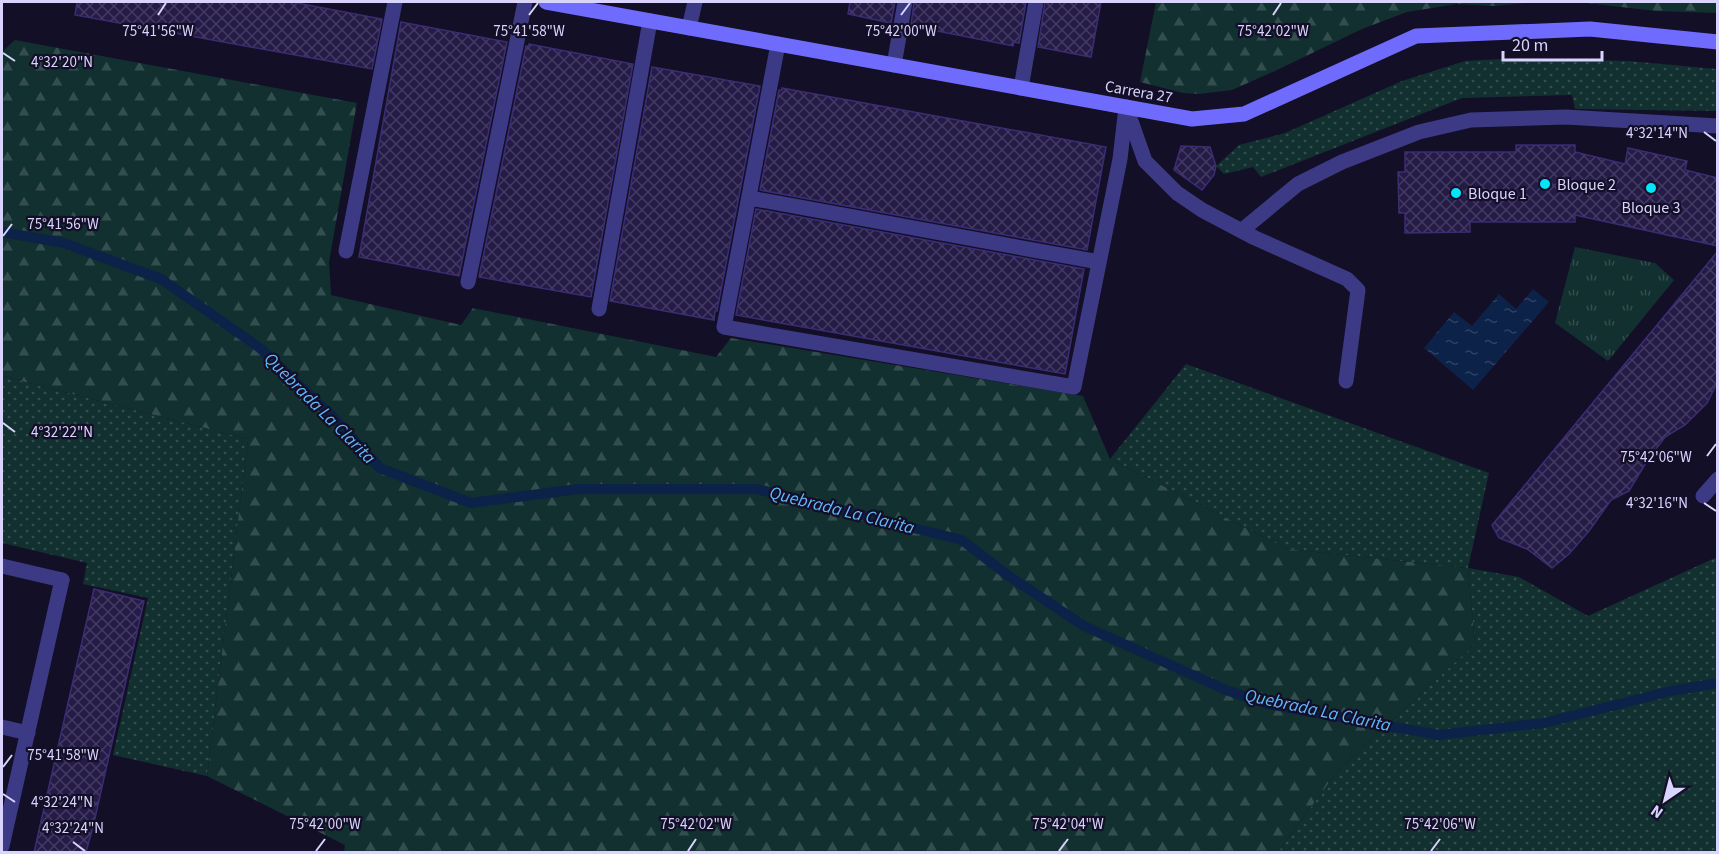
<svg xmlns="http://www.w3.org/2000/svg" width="1719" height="854" viewBox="0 0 1719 854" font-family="'Source Sans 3',sans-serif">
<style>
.grass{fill:url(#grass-dots)}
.forest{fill:url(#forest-firs)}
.park{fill:url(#park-tufts)}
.water{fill:url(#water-ripples)}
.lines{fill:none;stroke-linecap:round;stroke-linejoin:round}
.stream{stroke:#0c2248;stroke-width:10}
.building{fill:url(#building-cross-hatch);stroke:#3b2d73;stroke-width:1.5}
.lane{stroke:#3d3a85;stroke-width:15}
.street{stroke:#3d3a85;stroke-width:15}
.secondary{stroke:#6f6bff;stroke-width:15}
.ticks{fill:none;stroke:#d9d4ff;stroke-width:2}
.poi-dot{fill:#00e5ff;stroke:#130f26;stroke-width:2}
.labels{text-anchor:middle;stroke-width:4.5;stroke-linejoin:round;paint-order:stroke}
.street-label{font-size:16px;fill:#d9d4ff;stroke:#130f26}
.poi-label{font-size:16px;fill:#d9d4ff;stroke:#130f26;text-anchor:start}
.water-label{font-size:18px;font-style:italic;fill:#62b6ff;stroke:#130f26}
.ticks-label{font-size:15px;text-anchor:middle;fill:#d9d4ff;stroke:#130f26;stroke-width:4.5;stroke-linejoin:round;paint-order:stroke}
</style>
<defs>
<pattern id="grass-dots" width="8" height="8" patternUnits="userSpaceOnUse" patternTransform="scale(1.5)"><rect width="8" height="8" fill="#12302f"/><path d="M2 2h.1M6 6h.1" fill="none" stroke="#344d4e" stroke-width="1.8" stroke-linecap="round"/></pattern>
<pattern id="forest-firs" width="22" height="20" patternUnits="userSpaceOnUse" patternTransform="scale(1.5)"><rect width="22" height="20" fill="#12302f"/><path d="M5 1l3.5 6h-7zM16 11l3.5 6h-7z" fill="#344d4e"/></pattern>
<pattern id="park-tufts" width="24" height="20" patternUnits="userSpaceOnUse" patternTransform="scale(1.5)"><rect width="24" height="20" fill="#12302f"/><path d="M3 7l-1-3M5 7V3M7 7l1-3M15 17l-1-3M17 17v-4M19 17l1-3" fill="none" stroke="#344d4e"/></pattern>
<pattern id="water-ripples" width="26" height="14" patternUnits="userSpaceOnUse" patternTransform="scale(1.5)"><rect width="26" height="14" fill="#0c2248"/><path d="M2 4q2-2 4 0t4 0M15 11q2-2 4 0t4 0" fill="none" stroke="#2f4163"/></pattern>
<pattern id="building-cross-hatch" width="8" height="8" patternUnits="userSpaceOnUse" patternTransform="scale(1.5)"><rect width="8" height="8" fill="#241b47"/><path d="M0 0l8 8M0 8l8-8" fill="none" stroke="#433b63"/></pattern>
</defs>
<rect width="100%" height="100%" fill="#130f26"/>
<path class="grass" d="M1518,58L1629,61L1717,69V111L1575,109L1572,95L1462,98L1261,177L1253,167L1224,174L1216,166L1239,145L1285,133L1402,81L1465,61Z
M1186,364L1489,473L1468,568L1519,577L1588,616L1717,557V852H1278L1339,769L1475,644L1468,568L1287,549L1110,459Z
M2,376L248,439L207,776L113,755L148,598L83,584L87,563L2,543Z"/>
<path class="forest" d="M1156,2H1535L1494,6L1457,4L1407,12L1362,29L1275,71L1232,90L1199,94L1183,93L1140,82Z
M1577,2H1717V13L1656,11Z
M15,40L357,103L329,262L331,295L461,325L473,308L716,357L731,338L1083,396L1110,459L1287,549L1468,568L1475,644L1339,769L1278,852H344L345,845L207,776L248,439L2,376V52Z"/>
<path class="park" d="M1575,247L1655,263L1674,280L1608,361L1555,323Z"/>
<path class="water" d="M1533,289L1549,302L1473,390L1424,348L1454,312L1472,326L1499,294L1516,309Z"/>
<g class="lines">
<path class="stream" d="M2,232L64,243L161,279L260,348L333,417L380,468L471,503L578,489H757L962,540L1006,574L1084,626L1226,690L1267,704L1439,735L1544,723L1671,691L1718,683"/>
</g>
<path class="building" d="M77,2H292L382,19L372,69L75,15Z
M850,2H895L891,23L848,14Z
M914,2H1026L1019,43L1014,42L1013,46L911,26Z
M1045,2H1101L1091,57L1038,47Z
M401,22L507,42L459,276L359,257Z
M529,44L633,64L591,297L479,277L526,46H529Z
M652,67L760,86L717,311H715L714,320L610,301Z
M782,88L1106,147L1087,250L760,190L779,90H782Z
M1516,145H1575V152L1625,164L1628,148L1687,161L1685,170L1718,178V246L1575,215V222H1470V232L1405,233V213H1399L1398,172H1405V152H1516Z
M1181,146L1210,147L1216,166L1214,175L1202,190L1174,170Z
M756,209L1084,269L1065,374L736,315Z
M1718,251V381L1707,403L1685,425L1665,437L1647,461L1629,491L1611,500L1589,531L1569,554L1552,568L1527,549L1499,538L1492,525Z
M94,589L144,601L93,827L86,852H34Z"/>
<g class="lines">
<path class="lane" d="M1126,107L1145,161L1177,193L1202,210L1255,238L1347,279L1358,290L1346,381
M1241,231L1298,184L1342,162L1419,132L1471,120L1566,117L1718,126
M1703,496L1718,479
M2,727L28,733
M2,846L62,580"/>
<path class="street" d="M689,28L695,2
M778,44L724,327L1074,387L1120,159L1126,107
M894,65L905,2
M1021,88L1036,2
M750,198L1099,262
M346,251L395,2
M468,282L525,2
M599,309L650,21
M2,566L62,580"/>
<path class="secondary" d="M546,2L1192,119L1244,114L1416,36L1590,29L1718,42"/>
</g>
<path class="ticks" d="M158,15L166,3M529,15L538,3M901,15L910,3M1273,15L1281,3M3,53L15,61M1704,132L1716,141M3,236L12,224M3,423L15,432M1707,456L1716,444M1704,503L1716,511M3,767L12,755M3,794L15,802M73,842L85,851M316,851L325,839M688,851L696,839M1059,851L1068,839M1431,851L1440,839"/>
<g class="poi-dot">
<circle cx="1545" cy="184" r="6"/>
<circle cx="1651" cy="188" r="6"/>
<circle cx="1456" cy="193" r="6"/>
</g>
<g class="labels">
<g class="street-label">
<text transform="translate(1139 91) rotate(10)" y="6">Carrera 27</text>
</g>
<g class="poi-label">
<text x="1557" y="190">Bloque 2</text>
<text x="1468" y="199">Bloque 1</text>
<text x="1651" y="213" text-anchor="middle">Bloque 3</text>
</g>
<g class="water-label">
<text transform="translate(320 408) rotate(45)" y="6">Quebrada La Clarita</text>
<text transform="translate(842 510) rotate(14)" y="6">Quebrada La Clarita</text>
<text transform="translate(1318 710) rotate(12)" y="6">Quebrada La Clarita</text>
</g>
</g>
<g class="ticks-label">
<text x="158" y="36">75°41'56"W</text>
<text x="529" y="36">75°41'58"W</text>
<text x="901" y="36">75°42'00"W</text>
<text x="1273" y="36">75°42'02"W</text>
<text x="62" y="67">4°32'20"N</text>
<text x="1657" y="138">4°32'14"N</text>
<text x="63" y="229">75°41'56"W</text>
<text x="62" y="437">4°32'22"N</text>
<text x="1656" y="462">75°42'06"W</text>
<text x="1657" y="508">4°32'16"N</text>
<text x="63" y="760">75°41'58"W</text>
<text x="62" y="807">4°32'24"N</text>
<text x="325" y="829">75°42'00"W</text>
<text x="696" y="829">75°42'02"W</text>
<text x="1068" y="829">75°42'04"W</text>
<text x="1440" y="829">75°42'06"W</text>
<text x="73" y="833">4°32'24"N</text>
</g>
<rect width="1719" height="854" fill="none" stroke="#d9d4ff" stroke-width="6"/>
<g transform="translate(1665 800) rotate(215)" stroke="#130f26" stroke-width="4.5" paint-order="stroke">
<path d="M0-4.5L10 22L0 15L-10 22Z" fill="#d9d4ff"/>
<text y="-9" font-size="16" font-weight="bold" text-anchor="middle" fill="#d9d4ff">N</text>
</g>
<path d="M1503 51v9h99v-9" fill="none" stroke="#d9d4ff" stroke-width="3"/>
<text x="1512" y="51" font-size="18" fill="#d9d4ff" stroke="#130f26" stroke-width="4.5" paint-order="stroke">20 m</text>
</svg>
